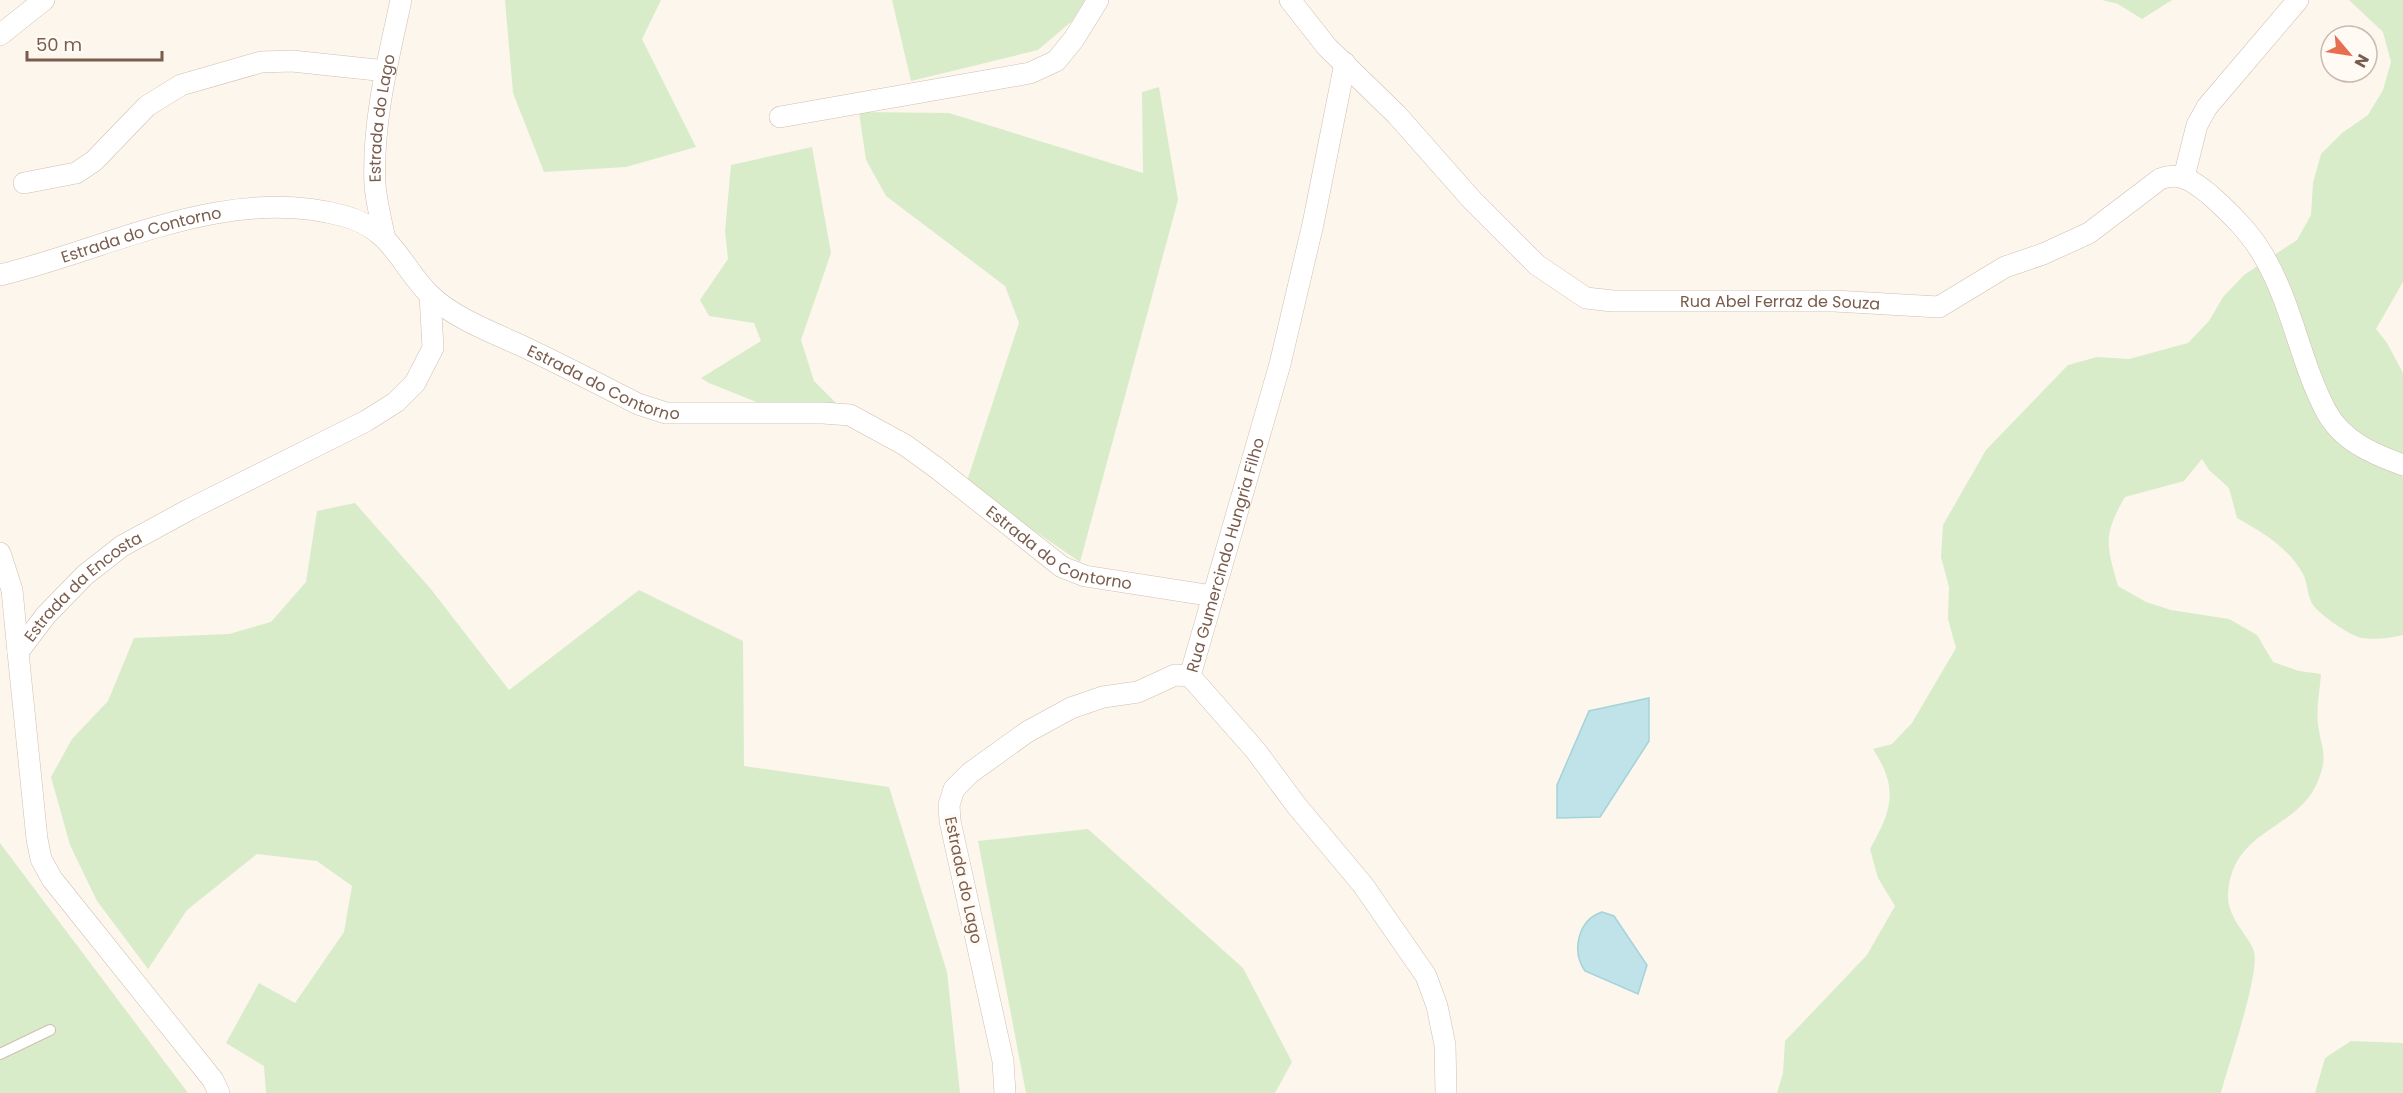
<svg xmlns="http://www.w3.org/2000/svg" width="2403" height="1093" viewBox="0 0 2403 1093" font-family="Poppins,sans-serif">
<style>
.green{fill:#d8ecc9}
.water{fill:#bfe3e8;stroke:#a5d3da;stroke-width:1.5}
.lines{fill:none;stroke-linecap:round;stroke-linejoin:round}
.lane-casing{stroke:#d1beb0;stroke-width:12}
.street-casing{stroke:#d1beb0;stroke-width:22}
.lane{stroke:#fff;stroke-width:10}
.street{stroke:#fff;stroke-width:21}
.labels{text-anchor:middle;stroke-width:6;stroke-linejoin:round;paint-order:stroke}
.street-label{font-size:16px;fill:#7a5c4d;stroke:#fffaf3}
</style>
<rect width="100%" height="100%" fill="#fdf6ec"/>
<path class="green" d="M505,0H661L642,39L696,147L626,167L544,172L513,93Z
M892,0H1085L1072,21L1038,50L911,81Z
M2102,0H2172L2142,19L2118,4Z
M2349,0H2403V282L2376,329L2387,343L2403,373V635C2391,638 2374,640 2362,638C2350,636 2320,615 2313,605C2307,596 2308,583 2303,574C2289,548 2262,532 2237,518L2229,488L2209,470L2202,459L2184,481L2125,497C2103,535 2106,544 2118,586L2146,602L2171,610L2229,619L2257,635L2273,662L2299,671L2321,674C2320,690 2316,708 2318,724C2321,749 2329,754 2318,781C2298,831 2232,828 2228,894C2227,919 2249,935 2254,951C2260,975 2228,1065 2221,1093H1777L1783,1073L1785,1041L1867,955L1895,906L1878,878L1870,849C1892,810 1899,789 1873,749L1892,744L1912,723L1956,648L1948,619L1949,587L1941,557L1943,525L1986,450L2068,365L2097,357L2129,359L2188,343L2209,321L2223,297L2244,275L2297,240L2311,215L2313,183L2321,154L2342,133L2368,115L2383,90L2391,62L2383,32Z
M1159,87L1178,200L1080,562L966,484L1019,323L1005,286L886,196L866,160L859,112L949,113L1143,173L1142,92Z
M812,147L831,253L801,340L814,381L845,412L764,405L709,383L701,378L761,341L754,323L709,316L700,300L728,259L725,231L731,165Z
M355,503L430,588L509,690L639,590L743,641L744,766L889,787L947,972L960,1093H266L264,1066L226,1043L259,983L295,1003L344,932L352,886L317,861L257,854L187,910L148,969L97,901L70,845L51,777L72,739L108,701L134,638L229,634L271,622L306,582L317,511Z
M1088,829L1243,968L1292,1062L1275,1093H1026L978,841Z
M0,843L188,1093H0Z
M2351,1041L2403,1043V1093H2315L2325,1058Z"/>
<path class="water" d="M1649,698V741L1600,817L1557,818V785L1589,711Z
M1602,912L1614,916L1647,965L1638,994L1585,971C1571,951 1578,920 1602,912Z"/>
<g class="lines">
<g class="lane-casing">
<path id="lane" d="M0,1054L50,1030"/>
</g>
<g class="street-casing">
<g id="street">
<path id="s1" d="M1290,0L1327,47L1397,115L1472,200L1537,265L1586,298L1613,301H1834L1939,307L2005,267L2043,254L2089,233L2160,179C2180,171 2194,182 2209,194C2229,212 2250,232 2263,255C2292,303 2300,362 2326,411C2342,441 2373,454 2403,465"/>
<path d="M0,35L44,0"/>
<path d="M780,117L1030,73L1056,61L1074,39L1098,0"/>
<path d="M2184,177L2197,125L2207,107L2298,0"/>
<path d="M24,183L76,173L94,161L147,106L181,85L261,62L292,61L386,71"/>
<path id="s2" d="M384,235C381,219 376,201 375,185C372,123 388,60 401,0"/>
<path id="s3" d="M0,275C112,248 226,184 344,216C392,229 399,263 429,294C452,317 491,332 520,345C560,364 599,384 638,404L666,413H823L850,415L905,445L938,469L1062,567L1085,576L1213,596"/>
<path d="M0,553L12,590L18,652"/>
<path id="s4" d="M1190,676L1280,364L1313,224L1345,63"/>
<path d="M1190,676L1256,751L1296,805L1363,885L1426,976L1437,1006L1445,1045L1446,1093"/>
<path id="s5" d="M219,1093L213,1080L52,879L41,859L37,839L18,652L46,615L85,575L122,546L190,509L366,421L396,402L415,383L433,348L430,295"/>
<path d="M1005,1093L1003,1061L950,821L949,805L954,789L970,773L1027,732L1071,708L1103,697L1138,692L1175,675L1190,676"/>
</g>
</g>
<use href="#lane" class="lane"/>
<use href="#street" class="street"/>
</g>
<g class="labels">
<g class="street-label">
<text dy="6" stroke="none"><textPath href="#s2" startOffset="118">Estrada do Lago</textPath></text>
<text dy="6" stroke="none"><textPath href="#s3" startOffset="147">Estrada do Contorno</textPath></text>
<text dy="6" stroke="none"><textPath href="#s1" startOffset="616">Rua Abel Ferraz de Souza</textPath></text>
<text dy="6" stroke="none"><textPath href="#s3" startOffset="669">Estrada do Contorno</textPath></text>
<text dy="6" stroke="none"><textPath href="#s3" startOffset="1173">Estrada do Contorno</textPath></text>
<text dy="6" stroke="none"><textPath href="#s4" startOffset="126">Rua Gumercindo Hungria Filho</textPath></text>
<text dy="6" stroke="none"><textPath href="#s5" startOffset="596">Estrada da Encosta</textPath></text>
<text transform="translate(964 880) rotate(78)" y="6">Estrada do Lago</text>
</g>
</g>
<g transform="translate(2349 54) rotate(119)"><circle r="28" fill="#fffaf3" stroke="#cabbb1" stroke-width="1.5"/>
<path d="M0-4.5L10 22L0 15L-10 22Z" fill="#e76f51"/>
<text y="-9" font-size="16" font-weight="bold" text-anchor="middle" fill="#7a5c4d">N</text>
</g>
<path d="M27 51v9h135v-9" fill="none" stroke="#7a5c4d" stroke-width="3"/>
<text x="36" y="51" font-size="18" fill="#7a5c4d" stroke="#fffaf3" stroke-width="4.5" paint-order="stroke">50 m</text>
</svg>
